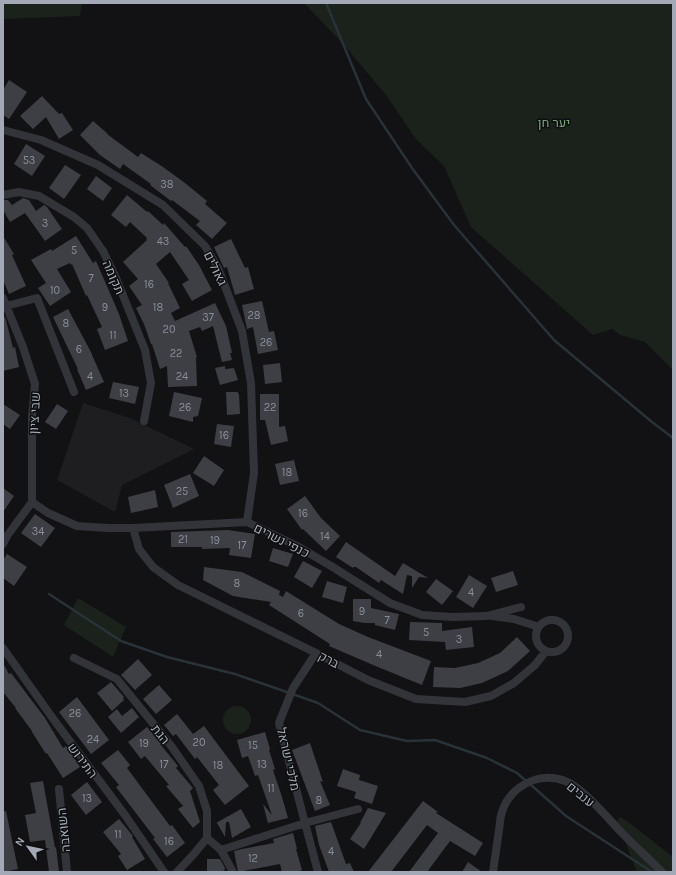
<svg xmlns="http://www.w3.org/2000/svg" width="676" height="875" viewBox="0 0 676 875" font-family="Karla,Heebo,sans-serif">
<style>
.built{fill:#1e1e21}
.green{fill:#1a221b}
.lines{fill:none;stroke-linecap:round;stroke-linejoin:round}
.stream{stroke:#283239;stroke-width:2.5}
.building{fill:#3e3f44}
.minor{stroke:#333439;stroke-width:8}
.labels{text-anchor:middle;stroke-width:3;stroke-linejoin:round;paint-order:stroke}
.number-label{font-size:11px;fill:#8a8e9a}
.park-label{font-size:13px;fill:#79a279;stroke:#0d0e0f}
.street-label{font-size:13px;fill:#a3a9b6;stroke:#0d0e0f}
</style>
<rect width="100%" height="100%" fill="#121214"/>
<path class="built" d="M83,403L130,418L194,449L122,485L115,512L57,480Z"/>
<path class="green" d="M3,3H82L80,16L3,19Z
M304,3H673V370L645,342L620,335L612,329L593,335L471,227L444,166L416,139L386,95L344,45Z
M78,598L126,627L113,657L64,625Z
M223 720a14 14 0 1 1 28 0a14 14 0 1 1-28 0Z
M620,817L627,821L673,857V872H637L617,821Z"/>
<g class="lines">
<path class="stream" d="M326,3L366,99L412,168L454,225L554,340L652,422L673,438
M49,594L121,641L167,657L235,674L318,703L360,730L407,741L435,740L487,758L517,773L526,781
M530,784L566,816L652,872"/>
</g>
<path class="building" d="M9,80L27,92L9,119L3,115V90Z
M42,96L59,114L62,113L73,130L59,139L46,117L33,129L20,116Z
M93,121L108,134H107L138,157L141,153L163,167L185,183L207,201L205,204L227,223L212,239L196,225L200,221L172,200L171,201L150,185L151,184L123,164L120,169L100,155L80,135Z
M26,144L45,156L32,176L14,164Z
M65,165L81,175L64,199L49,188Z
M96,176L112,188L103,201L87,189Z
M127,195L147,212L148,211L163,225L164,223L185,247L186,246L199,265L212,290L192,301L182,284L189,280L170,252L156,264L169,283H168L180,308L171,313L175,321L215,303L226,326L232,353H230L232,360L222,362L213,326L202,331L200,327L189,331L197,357H196L197,386L168,387L167,366L160,369L152,344H151L144,324L136,308L142,305L129,286L138,279L123,262L147,240L146,239L147,238L130,222L126,227L111,215Z
M23,198L29,200L36,211L44,205L47,207L62,229L45,241L25,213L10,222L3,210V200H8L12,205Z
M3,236L14,254L12,255L26,286L9,294L3,280Z
M76,236L93,263L96,261L119,314L128,341L105,350L97,329L102,327L87,295L86,296L72,264L71,265L70,263L57,269L71,292L50,306L38,288L46,283L31,260L51,249L52,251Z
M231,239L245,268L248,267L254,289L235,295L227,267L224,268L214,247Z
M262,301L269,332L274,331L278,350L258,354L253,327L247,329L242,305Z
M68,309L92,354V355L104,382L86,390L77,369H78L53,317Z
M3,317H5L6,320L13,348L15,347L19,367L3,371Z
M280,363L282,382L265,384L263,365Z
M225,366V369L234,368L238,380L220,385L215,368Z
M113,382L139,387L135,404L109,398Z
M174,392L202,398L198,416L193,417V422L169,416Z
M226,392H238V394H239L240,414L227,415Z
M260,394H279V427L285,426L288,441L271,445L265,420H260Z
M3,404L20,415L10,429L3,424Z
M57,404L68,411L56,429L45,422Z
M217,424L234,426L231,447L214,444Z
M204,456L224,470L214,486L193,473Z
M294,460L299,481L280,485L275,464Z
M190,474L199,496L173,508L164,485Z
M3,488L14,496L3,512Z
M155,490L158,507L131,513L128,497Z
M305,496L321,518L340,536L326,551L303,529L302,530L287,509Z
M35,514L55,528L41,547L21,533Z
M228,530L255,534L251,558L229,555L230,548L202,549V547H171V532Z
M346,542L395,576L403,563L428,578L419,577L412,588V576L407,575L403,594L381,580L379,583L356,567H353V568L336,557Z
M273,548L293,554L288,567L269,561Z
M7,554L27,567L14,586L3,578V560Z
M303,561L322,571L312,588L294,577Z
M204,567L242,572L280,591L279,595L283,597L286,591L339,624L368,637L431,661L422,685L373,665L329,646L330,644L269,605L271,602L233,596L203,580Z
M513,571L518,585L496,592L491,578Z
M469,575L487,586L473,608L456,597Z
M436,579L453,591L442,605L426,592Z
M327,581L347,587L343,603L322,597Z
M353,599H371V608L399,614L395,630L375,625V623H365L353,621Z
M410,622L442,623V631L472,627L474,647L446,650L445,642L409,640Z
M517,637L530,651L508,671L482,683L460,688L433,687L434,667L455,668L478,663L500,653Z
M138,659L152,675L135,690L121,675Z
M3,663L9,674L11,673L45,718L63,748L66,746L80,767L63,778L47,753L46,754L32,732V731L15,708H16L3,692Z
M111,682L124,697L123,698L124,700L112,711L97,693Z
M159,685L172,700L156,714L143,699Z
M77,697L109,740L91,754L59,712Z
M132,708L139,717L121,733L108,717L117,709L122,716Z
M177,714L193,734L204,726L249,786L225,805L213,790L219,785L197,757L195,759L176,734L173,736L164,725Z
M147,727L161,744H160L178,766L176,768L193,788L190,791L200,822L193,828L178,809L183,806L166,786L169,785L145,756L141,759L128,742Z
M265,732L270,749L269,750L275,769L273,770L282,797L288,818L268,823L263,804L272,815L258,775L255,776L248,756L242,758L237,740Z
M310,743L323,782L320,781L330,805L315,811L292,750Z
M118,750L130,765L127,768L170,826L172,825L185,843L167,857L153,839L155,838L116,787L119,785L101,763Z
M343,769L360,775L359,780L378,786L372,804L354,798L356,792L337,786Z
M43,781L55,848L56,847L59,872H49L45,840L30,842L25,815L36,813L30,783Z
M87,782L102,802L86,815L71,795Z
M423,801L438,812L436,813L483,843L475,856L450,841L427,872H409L438,833L427,825L391,872H368Z
M368,808L386,813L364,849L350,839L361,823H360Z
M241,809L251,827L232,838L229,822H226L225,837L217,823H216Z
M6,811L18,869L3,872V812Z
M119,819L133,836L132,837L145,859L127,870L118,856L121,854L103,832Z
M331,822L346,864L350,863L354,872H329L319,845L315,826Z
M293,833L297,849H296L302,870L297,872H282L280,864L238,872L234,851L242,849L274,843L273,839Z
M207,859H220L225,868L224,872H207Z
M468,862L482,872H462Z"/>
<g class="lines">
<path class="minor" d="M3,130L41,140L98,165L163,205L205,246L218,268L242,331L251,383L254,473L247,522
M3,195L19,192L39,196L74,217L87,228L103,251L116,278L145,350L151,383L144,421
M3,298L23,347L35,384L32,417V502
M6,306L37,298L74,392
M32,502L48,513L77,526L108,528H133L247,522L297,546L331,566L390,603L422,615L453,617L487,616L521,607
M133,528L139,549L153,567L178,585L316,653L368,680L416,699L465,702L491,696L514,683L535,665L546,651
M3,544L7,536L32,502
M492,616L514,619L539,627
M536 636a16 16 0 1 1 32 0a16 16 0 1 1-32 0Z
M3,648L54,720L125,815L164,872
M316,653L293,688L279,723L305,823L318,872
M74,658L117,679L172,747L199,786L207,811V838L193,855L177,872
M59,789L67,872
M207,838L221,850L232,870V872
M221,850L305,823L358,809
M493,872C495,858 497,844 499,830C500,824 500,817 502,812C506,799 515,789 527,783C538,777 553,776 565,781C584,788 608,819 623,834C636,847 649,859 662,872"/>
</g>
<g class="labels">
<g class="number-label">
<text x="29" y="164">53</text>
<text x="167" y="188">38</text>
<text x="45" y="227">3</text>
<text x="163" y="245">43</text>
<text x="74" y="254">5</text>
<text x="91" y="282">7</text>
<text x="149" y="288">16</text>
<text x="55" y="294">10</text>
<text x="105" y="311">9</text>
<text x="158" y="311">18</text>
<text x="254" y="319">28</text>
<text x="208" y="321">37</text>
<text x="66" y="327">8</text>
<text x="169" y="333">20</text>
<text x="113" y="339">11</text>
<text x="266" y="346">26</text>
<text x="79" y="353">6</text>
<text x="176" y="357">22</text>
<text x="90" y="380">4</text>
<text x="182" y="380">24</text>
<text x="124" y="397">13</text>
<text x="185" y="411">26</text>
<text x="270" y="411">22</text>
<text x="224" y="439">16</text>
<text x="287" y="476">18</text>
<text x="182" y="495">25</text>
<text x="303" y="517">16</text>
<text x="38" y="535">34</text>
<text x="325" y="540">14</text>
<text x="183" y="543">21</text>
<text x="215" y="544">19</text>
<text x="242" y="549">17</text>
<text x="237" y="587">8</text>
<text x="471" y="596">4</text>
<text x="362" y="615">9</text>
<text x="301" y="617">6</text>
<text x="387" y="624">7</text>
<text x="426" y="636">5</text>
<text x="459" y="643">3</text>
<text x="379" y="658">4</text>
<text x="75" y="717">26</text>
<text x="93" y="743">24</text>
<text x="199" y="746">20</text>
<text x="144" y="747">19</text>
<text x="253" y="749">15</text>
<text x="164" y="768">17</text>
<text x="262" y="768">13</text>
<text x="218" y="769">18</text>
<text x="271" y="792">11</text>
<text x="87" y="802">13</text>
<text x="319" y="804">8</text>
<text x="118" y="838">11</text>
<text x="169" y="845">16</text>
<text x="331" y="855">4</text>
<text x="253" y="862">12</text>
</g>
<g class="park-label">
<text x="554" y="127">יער חן</text>
</g>
<g class="street-label">
<text transform="translate(216 268) rotate(64)" y="5">גאולים</text>
<text transform="translate(114 277) rotate(66)" y="5">תקומה</text>
<text transform="translate(34 413) rotate(-87)" y="5">שבי ציון</text>
<text transform="translate(282 540) rotate(27)" y="5">כנפי נשרים</text>
<text transform="translate(329 659) rotate(28)" y="5">ברק</text>
<text transform="translate(161 734) rotate(51)" y="5">הגת</text>
<text transform="translate(289 759) rotate(77)" y="5">מלכי ישראל</text>
<text transform="translate(83 760) rotate(53)" y="5">התירוש</text>
<text transform="translate(581 794) rotate(39)" y="5">ענבים</text>
<text transform="translate(63 830) rotate(-96)" y="5">השואבה</text>
</g>
</g>
<rect width="676" height="875" fill="none" stroke="#a3a9b6" stroke-width="8"/>
<g transform="translate(28 847) rotate(303)" stroke="#0d0e0f" stroke-width="3" paint-order="stroke">
<path d="M0-3L7 15L0 10L-7 15Z" fill="#a3a9b6"/>
<text y="-6" font-size="11" font-weight="bold" text-anchor="middle" fill="#a3a9b6">N</text>
</g>
</svg>
